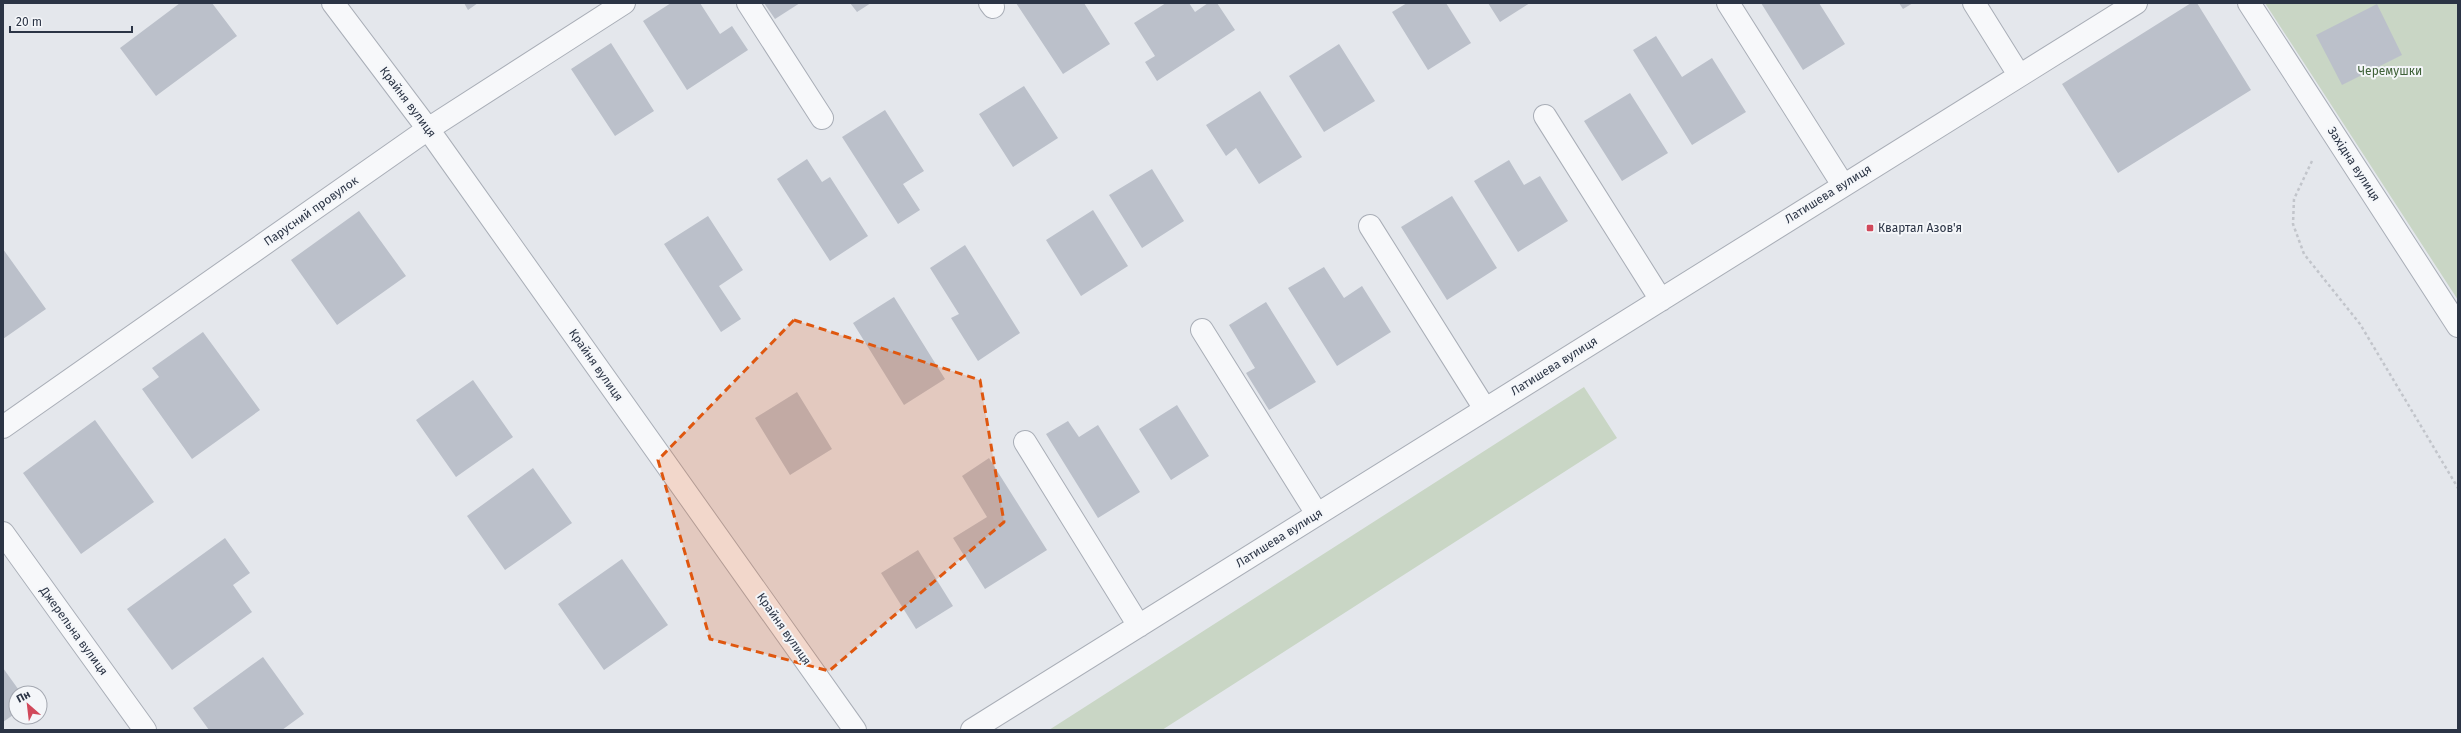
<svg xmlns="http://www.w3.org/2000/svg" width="2461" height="733" viewBox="0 0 2461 733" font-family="'Fira Sans',sans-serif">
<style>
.green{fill:#c9d6c5}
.building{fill:#bbc0ca}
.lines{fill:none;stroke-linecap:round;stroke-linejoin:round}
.minor-casing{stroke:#a9aeb7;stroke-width:24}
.path{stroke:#c2c5cb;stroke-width:2.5;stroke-dasharray:3 3;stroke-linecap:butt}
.minor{stroke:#f7f8fa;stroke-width:22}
.marked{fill:#df570f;fill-opacity:0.2;stroke:#df570f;stroke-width:3;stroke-dasharray:8 5;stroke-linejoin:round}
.poi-dot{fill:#d1495b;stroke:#f4f6f9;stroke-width:1.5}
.labels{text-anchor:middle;stroke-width:4;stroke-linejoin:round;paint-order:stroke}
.park-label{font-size:12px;fill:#3f6138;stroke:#f4f6f9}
.street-label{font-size:12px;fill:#2b3445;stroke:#f4f6f9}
.poi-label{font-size:12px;fill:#2b3445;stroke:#f4f6f9;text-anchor:start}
</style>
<rect width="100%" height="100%" fill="#e4e7ec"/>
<path class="green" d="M2265,3H2458V300Z
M1584,387L1617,438L1162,730H1049Z"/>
<path class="building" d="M180,3H212L237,36L156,96L120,48Z
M464,3H478L468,10Z
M671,3H700L720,34L732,26L748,50L687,90L643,21Z
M764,3H800L775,19Z
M850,3H871L857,12Z
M1016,3H1084L1110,44L1063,74Z
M1166,3H1189L1195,12L1208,3H1217L1235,30L1157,81L1145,62L1155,56L1134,23Z
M1407,3H1446L1471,43L1428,70L1392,12Z
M1488,3H1530L1500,22Z
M1761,3H1819L1845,44L1803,70Z
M1899,3H1913L1903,9Z
M2191,3H2197L2251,90L2118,173L2062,84Z
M2377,4L2402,55L2342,85L2316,35Z
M1656,36L1682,77L1712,58L1746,112L1692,145L1633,50Z
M611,43L654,111L615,136L571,69Z
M1339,44L1375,101L1324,132L1289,76Z
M1024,86L1058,138L1013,167L979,114Z
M1260,91L1302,157L1259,184L1236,148L1226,156L1206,125Z
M1630,93L1668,153L1622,181L1584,121Z
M885,110L924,171L903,184L920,210L898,224L842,137Z
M807,159L822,182L830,177L868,236L830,261L777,179Z
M1509,160L1524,185L1540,176L1568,221L1518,252L1474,181Z
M1152,169L1184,221L1142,248L1109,195Z
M1452,196L1497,268L1447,300L1401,227Z
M1093,210L1128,266L1081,296L1046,240Z
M359,211L406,276L337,325L291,260Z
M708,216L743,270L719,286L741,319L721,332L664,244Z
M965,245L1020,333L978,361L951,318L959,314L930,268Z
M3,249L46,309L3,339Z
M1324,267L1344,298L1362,286L1391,332L1337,366L1288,288Z
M894,297L945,379L904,405L853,323Z
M1266,302L1316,382L1269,410L1246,373L1255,368L1229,325Z
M203,332L260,410L192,459L142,389L159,377L152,368Z
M473,380L513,437L456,477L416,420Z
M797,392L832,449L790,475L755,418Z
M1177,405L1209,456L1171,480L1139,429Z
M95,420L154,502L81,554L23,473Z
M1068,421L1079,437L1098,425L1140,492L1098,518L1046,434Z
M989,458L1047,550L985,589L953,538L987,517L962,476Z
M533,468L572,523L505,570L467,516Z
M225,538L250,573L233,585L252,612L172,670L127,609Z
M918,550L953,606L916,629L881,573Z
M622,559L668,625L604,670L558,604Z
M263,657L304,714L282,730H209L193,708Z
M3,668L21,693H16V713L3,722Z"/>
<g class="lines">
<g class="minor-casing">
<path id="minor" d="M333,3L428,129L855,730
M748,3L822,118
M990,3L993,7
M1728,3L1843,185
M1974,3L2019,75
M2249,3L2458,326
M1545,116L1661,300
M1370,226L1485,409
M1202,330L1317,514
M3,427L428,129L624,3
M1025,442L1139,626
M3,533L145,730
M972,730L2136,3"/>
</g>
<path class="path" d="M2312,161L2294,199L2293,224L2304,254L2360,324L2458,488"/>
<use href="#minor" class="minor"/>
</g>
<path class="marked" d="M794,320L980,380L1004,522L829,671L710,639L658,460Z"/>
<rect class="poi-dot" x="1866" y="224" width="8" height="8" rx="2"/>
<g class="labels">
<g class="park-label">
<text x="2390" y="75">Черемушки</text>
</g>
<g class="street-label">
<text transform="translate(408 102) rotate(53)" y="4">Крайня вулиця</text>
<text transform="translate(2354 164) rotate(57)" y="4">Західна вулиця</text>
<text transform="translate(1828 194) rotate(-32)" y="4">Латишева вулиця</text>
<text transform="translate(311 211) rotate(-35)" y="4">Парусний провулок</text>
<text transform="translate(596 365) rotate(55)" y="4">Крайня вулиця</text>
<text transform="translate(1554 366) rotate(-32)" y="4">Латишева вулиця</text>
<text transform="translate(1279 538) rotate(-32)" y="4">Латишева вулиця</text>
<text transform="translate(784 629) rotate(55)" y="4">Крайня вулиця</text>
<text transform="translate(74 631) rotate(54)" y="4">Джерельна вулиця</text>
</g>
<g class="poi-label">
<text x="1878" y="232">Квартал Азов'я</text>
</g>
</g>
<rect width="2461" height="733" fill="none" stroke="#2b3445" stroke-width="8"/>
<g transform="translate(28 705) rotate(332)"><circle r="19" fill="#f4f6f9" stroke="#a4a8b1"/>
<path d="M0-3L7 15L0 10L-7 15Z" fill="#d1495b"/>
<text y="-6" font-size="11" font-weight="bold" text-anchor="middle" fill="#2b3445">Пн</text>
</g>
<path d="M10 26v6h122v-6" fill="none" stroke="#2b3445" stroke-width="2"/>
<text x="16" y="26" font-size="12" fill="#2b3445" stroke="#f4f6f9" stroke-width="3" paint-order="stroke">20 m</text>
</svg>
